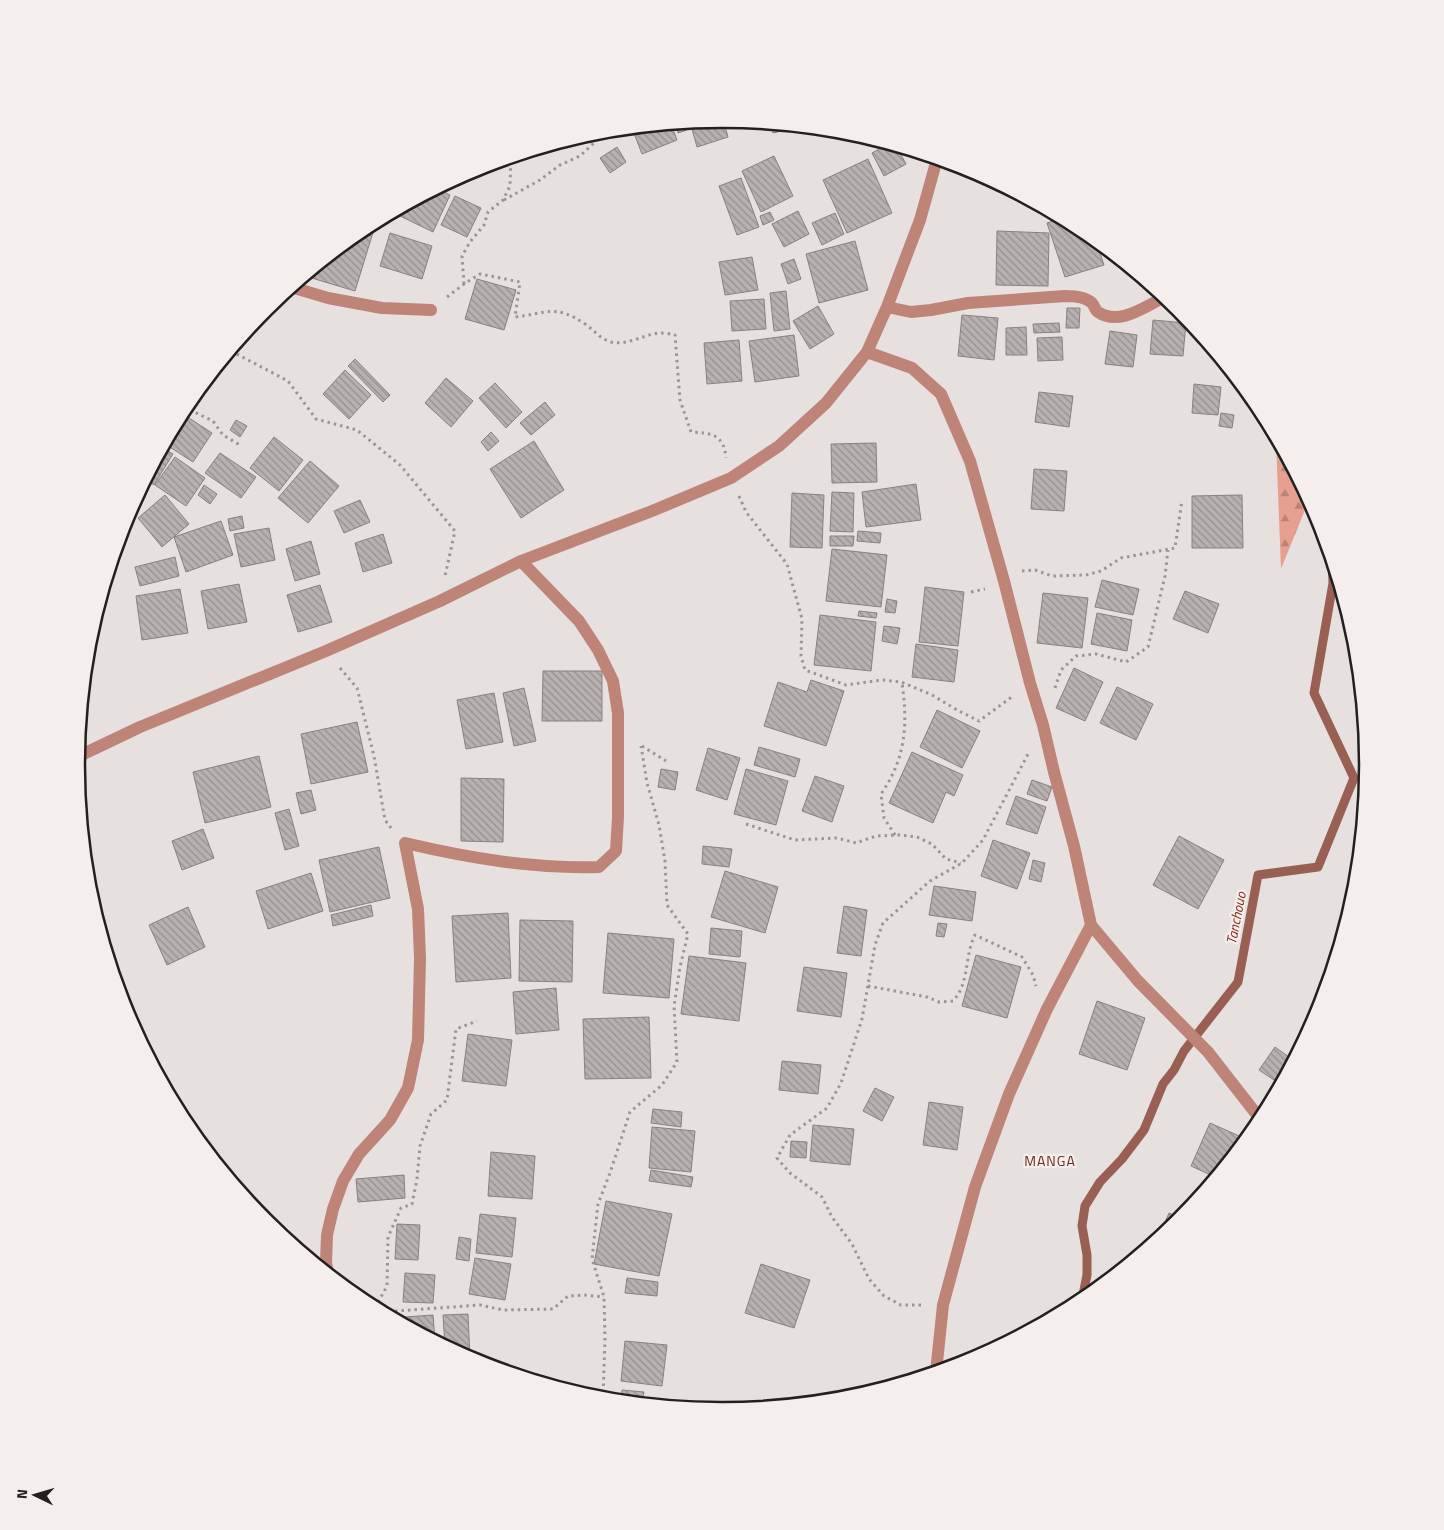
<svg xmlns="http://www.w3.org/2000/svg" width="1444" height="1530" viewBox="0 0 1444 1530" font-family="'Titillium Web',sans-serif">
<style>
.forest{fill:url(#forest-firs)}
.lines{fill:none;stroke-linecap:round;stroke-linejoin:round}
.stream{stroke:#995f52;stroke-width:9}
.building{fill:url(#building-back-hatch);stroke:#878280}
.path{stroke:#9a9694;stroke-width:3;stroke-dasharray:2.5 4;stroke-linecap:butt}
.minor{stroke:#bd8477;stroke-width:12}
.labels{text-anchor:middle;stroke-width:4.5;stroke-linejoin:round;paint-order:stroke}
.water-label{font-size:14px;font-style:italic;fill:#8a2916;stroke:#f4eeec}
.neighbourhood-label{font-size:14px;letter-spacing:1px;fill:#702c1e;stroke:#f4eeec}
.rim{fill:none;stroke:#232120;stroke-width:2.5}
</style>
<defs>
<pattern id="forest-firs" width="22" height="20" patternUnits="userSpaceOnUse" patternTransform="scale(1.25)"><rect width="22" height="20" fill="#e7a090"/><path d="M5 1l3.5 6h-7zM16 11l3.5 6h-7z" fill="#bb8275"/></pattern>
<pattern id="building-back-hatch" width="6" height="6" patternUnits="userSpaceOnUse" patternTransform="scale(1.25)"><rect width="6" height="6" fill="#b7b2b0"/><path d="M-1 5l2 2M0 0l6 6M5-1l2 2" fill="none" stroke="#94908f"/></pattern>
</defs>
<rect width="100%" height="100%" fill="#e6e1df"/>
<path class="forest" d="M1276,438L1309,500L1281,569L1276,442Z"/>
<g class="lines">
<path class="stream" d="M1082,1300L1087,1275V1255L1082,1226L1085,1206L1100,1182L1122,1159L1144,1130L1163,1084L1174,1070L1184,1051L1238,982L1258,875L1318,867L1354,778L1314,693L1333,583L1332,561"/>
</g>
<path class="building" d="M723,119L728,137L697,147L690,122Z
M685,123L687,130L678,133L676,124Z
M671,124L677,140L642,154L632,128Z
M771,124L799,127L773,133Z
M888,144L896,146L906,164L884,176L872,153Z
M617,147L626,162L610,173L600,158Z
M774,156L793,196L761,212L742,171Z
M868,159L892,213L847,233L823,180Z
M741,178L759,227L737,235L719,186Z
M437,189L450,195L433,232L398,215L401,208Z
M455,196L481,208L467,237L441,225Z
M798,211L809,234L784,247L772,224Z
M770,212L774,220L763,225L760,216Z
M835,213L844,234L822,245L812,223Z
M1062,218L1081,228L1096,241L1104,265L1065,277L1047,223Z
M370,225L375,226L355,291L305,276L363,228Z
M997,231L1049,233L1048,286L996,285Z
M390,233L432,246L422,279L380,266Z
M855,241L868,290L819,303L806,254Z
M752,257L758,290L725,295L719,262Z
M794,259L801,279L788,284L781,264Z
M477,279L516,290L504,330L465,319Z
M786,291L790,329L774,331L770,293Z
M764,299L766,329L732,331L730,301Z
M818,306L834,334L810,349L793,321Z
M1067,308H1080L1079,328H1066Z
M962,315L998,318L994,360L958,356Z
M1153,320L1186,323L1183,356L1150,354Z
M1059,323L1060,332L1034,333L1033,324Z
M1026,327L1027,355H1006V328Z
M1110,331L1137,335L1133,367L1105,364Z
M794,335L799,376L755,382L749,341Z
M1062,337L1063,360L1038,361L1037,338Z
M739,340L742,381L707,384L704,343Z
M355,359L390,395L383,402L348,366Z
M345,370L371,395L349,419L323,394Z
M446,378L473,401L451,427L425,403Z
M495,383L522,412L506,428L479,398Z
M1194,384L1221,387L1218,415L1192,413Z
M1039,392L1073,396L1069,427L1035,422Z
M545,402L555,415L531,435L520,423Z
M1221,413L1234,415L1232,428L1219,426Z
M183,414L212,433L193,462L165,444Z
M236,420L247,426L240,437L230,430Z
M491,432L499,441L488,451L481,442Z
M274,437L303,460L279,491L250,468Z
M534,441L564,490L521,518L490,469Z
M876,443L877,482L832,483L831,444Z
M163,448L173,454L154,485L146,479Z
M220,453L256,477L241,498L205,473Z
M175,457L205,478L186,506L155,485Z
M310,461L339,486L308,523L278,498Z
M1034,469L1067,471L1064,511L1031,509Z
M916,484L921,520L866,527L862,492Z
M204,485L217,494L210,504L198,495Z
M832,492L854,493L853,532L830,531Z
M792,493L824,495L822,548L790,547Z
M165,495L189,524L162,547L138,518Z
M1242,495L1243,548H1192V496Z
M360,500L370,522L344,533L334,511Z
M242,516L244,528L230,531L228,519Z
M221,521L233,555L186,572L174,537Z
M269,528L275,560L241,567L234,534Z
M858,531L881,533L880,543L857,541Z
M383,534L392,563L363,572L355,543Z
M830,536H854L853,546H830Z
M311,541L320,574L295,581L286,549Z
M832,549L887,555L881,607L826,601Z
M175,557L179,576L140,586L135,567Z
M1102,580L1139,589L1133,615L1095,607Z
M239,584L247,622L208,629L201,591Z
M320,585L332,622L298,632L287,595Z
M925,587L964,592L958,646L919,642Z
M180,589L188,633L142,640L136,596Z
M1185,591L1219,604L1208,633L1173,619Z
M1043,593L1088,598L1082,648L1037,643Z
M887,599L897,601L895,613L885,612Z
M859,611L877,613L876,618L858,616Z
M1097,613L1132,620L1127,651L1091,644Z
M820,615L876,622L871,671L814,665Z
M884,626L900,628L897,644L882,641Z
M916,644L958,650L954,682L912,677Z
M1074,668L1103,682L1085,721L1056,708Z
M543,671H602V721H542Z
M811,680L844,691L826,746L764,726L778,682L807,692Z
M1117,687L1153,704L1136,740L1100,723Z
M524,688L536,741L514,746L503,693Z
M494,693L503,742L466,749L457,700Z
M937,710L980,731L962,768L920,747Z
M357,722L368,772L311,784L301,734Z
M759,747L800,759L795,777L754,765Z
M708,748L740,758L727,800L696,790Z
M912,752L963,775L954,796L946,792L933,823L889,803Z
M259,756L271,807L205,823L193,772Z
M661,769L678,772L675,790L658,787Z
M746,769L788,781L776,825L734,814Z
M815,776L844,786L832,822L802,811Z
M461,778L504,779L503,842L461,841Z
M1032,780L1052,787L1047,801L1027,794Z
M311,790L316,810L301,814L296,793Z
M1016,796L1046,807L1037,834L1006,824Z
M289,809L299,846L285,850L275,813Z
M203,829L214,858L182,870L172,841Z
M1179,836L1224,860L1198,909L1153,885Z
M993,840L1030,853L1017,889L981,876Z
M703,846L732,849L729,867L702,864Z
M379,847L390,898L330,912L319,860Z
M1033,860L1045,863L1041,882L1029,879Z
M725,871L778,887L765,933L711,917Z
M311,873L323,911L268,929L256,891Z
M934,886L976,892L972,921L929,915Z
M371,905L373,916L333,926L331,915Z
M844,906L867,910L861,956L837,953Z
M188,907L205,947L167,965L149,925Z
M508,913L511,978L456,982L452,916Z
M520,920L573,921L572,982L519,981Z
M938,923L947,924L944,937L936,936Z
M711,928L742,931L740,957L709,954Z
M608,933L674,939L669,998L603,993Z
M976,955L1021,967L1007,1018L962,1006Z
M689,956L746,963L739,1021L681,1014Z
M804,967L847,973L841,1017L797,1011Z
M556,988L559,1030L516,1034L513,992Z
M1097,1001L1145,1018L1127,1070L1079,1054Z
M649,1017L651,1078L585,1079L583,1019Z
M468,1034L512,1040L506,1086L462,1081Z
M1275,1047L1293,1060L1280,1084L1259,1070Z
M782,1061L821,1065L818,1094L779,1090Z
M875,1088L894,1097L882,1121L863,1111Z
M929,1102L963,1107L957,1150L923,1145Z
M653,1109L682,1112L681,1127L651,1123Z
M1210,1123L1246,1139L1215,1177L1191,1166Z
M813,1125L854,1129L850,1165L810,1161Z
M652,1127L695,1131L691,1172L649,1168Z
M791,1141L807,1142L806,1158L790,1157Z
M491,1152L535,1156L532,1199L488,1196Z
M651,1170L693,1177L691,1187L649,1181Z
M404,1175L405,1198L358,1202L356,1179Z
M606,1201L672,1214L659,1276L594,1264Z
M1169,1213L1181,1218L1157,1240Z
M480,1214L516,1218L512,1257L476,1253Z
M397,1224L420,1225L418,1260L395,1259Z
M459,1237L471,1239L469,1261L456,1259Z
M475,1258L511,1264L505,1300L469,1294Z
M761,1264L810,1280L794,1328L745,1313Z
M405,1273L435,1275L433,1303L403,1302Z
M627,1278L658,1282L657,1296L625,1293Z
M468,1314L470,1359L445,1346L443,1315Z
M433,1315L435,1340L405,1324V1317Z
M625,1341L667,1345L662,1386L621,1381Z
M622,1390L644,1392L642,1403L621,1401Z"/>
<g class="lines">
<path class="path" d="M1004,187V189L1012,197L1020,196
M504,200L540,180L560,165L580,156L599,138L601,131
M464,284L462,256L470,242L484,225L488,212L503,200L510,186L511,157
M447,297L464,284L480,274L520,282L515,317C548,313 555,304 585,324C594,330 600,339 611,342C628,346 644,334 660,333C665,333 671,334 675,335L680,400L691,432C711,433 724,434 726,458
M231,351L288,381L316,419L357,430L400,465L455,531L445,576
M184,407L213,421L223,435L240,445
M739,496L746,512L787,564L802,619L801,656L805,670L846,685L882,680L901,682L932,695L957,710L979,721L1013,696
M1022,571L1035,570L1052,576L1086,575L1101,571L1121,558L1175,548L1182,500
M971,592L985,589
M340,668L357,688L374,756L385,820L391,828
M1055,688L1061,670L1076,656L1096,654L1126,662L1148,647L1165,576L1168,550
M642,746L666,761
M746,824L795,840L837,838L856,843L876,836L900,835L917,837L932,844L946,859L961,863
M895,835L884,818L881,794C906,758 908,724 902,683
M868,986L927,997L939,1002L953,1001C970,983 964,956 975,935L1022,957L1033,975L1036,986
M921,1305H901L884,1296L869,1279L852,1244L832,1217L822,1197L790,1173L777,1158L790,1135L827,1108L841,1083L862,1019L875,945L883,923L930,881L962,863L983,840L1028,754
M375,1308L387,1286L388,1237L401,1208L412,1204L417,1179L420,1146L431,1114L447,1100L456,1029L477,1021
M382,1312L480,1305L503,1310L553,1309L568,1296L584,1295L604,1297
M603,1399L605,1339L604,1297L592,1259L598,1204L610,1173L630,1112L662,1085L677,1062L674,1006L680,967L688,934L667,905L665,861L659,825L647,783L641,746"/>
<path class="minor" d="M291,287L328,298L382,308L431,310
M887,307L911,312L931,310L968,303L1065,296C1073,296 1086,297 1092,303C1094,305 1095,310 1098,312C1117,325 1140,310 1157,301
M867,352L912,368L941,394L970,461L1004,581L1030,683L1043,725L1054,772L1074,846L1091,925L1138,981L1208,1052L1261,1120
M77,757L140,727L326,651L440,601L521,561L652,511L731,478L779,446L826,403L867,352L887,307L920,220L937,159
M328,1273L326,1263L327,1235L333,1209L343,1181L359,1154L390,1120L408,1088L418,1040L420,958L418,909L405,843C469,858 533,869 599,867L616,851L618,817V713L613,681L598,650L579,621L521,561
M936,1372L943,1305L975,1187L1009,1094L1047,1009L1091,925"/>
</g>
<g class="labels">
<g class="water-label">
<text transform="translate(1236 918) rotate(-79)" y="5">Tanchouo</text>
</g>
<g class="neighbourhood-label">
<text x="1050" y="1166">MANGA</text>
</g>
</g>
<path d="M0 0H1444V1530H0ZM85 765a637 637 0 1 1 1274 0a637 637 0 1 1-1274 0Z" fill="#f4eeec" fill-rule="evenodd"/>
<path class="rim" d="M85 765a637 637 0 1 1 1274 0a637 637 0 1 1-1274 0Z"/>
<g transform="translate(35 1495) rotate(275)" stroke="#f4eeec" stroke-width="4" paint-order="stroke">
<path d="M0-4L9 19L0 12L-9 19Z" fill="#232120"/>
<text y="-8" font-size="14" font-weight="bold" text-anchor="middle" fill="#232120">N</text>
</g>
</svg>
